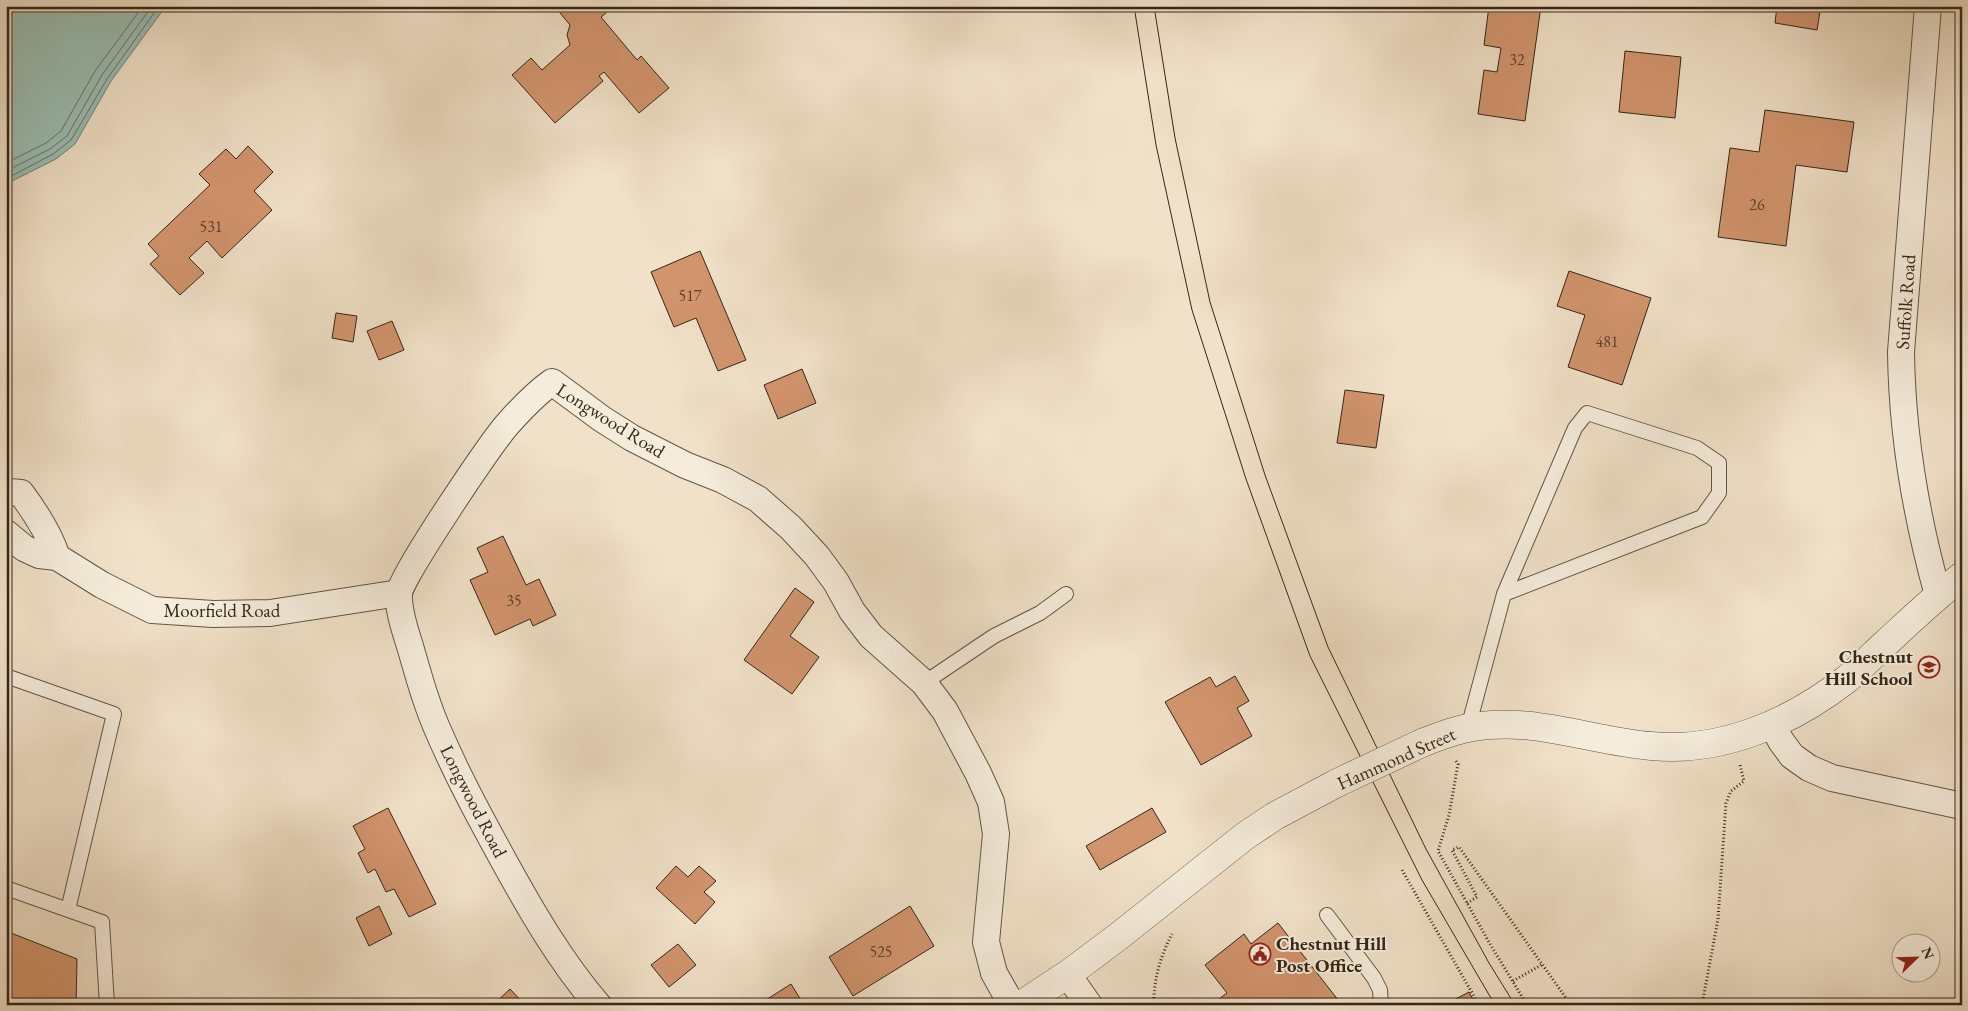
<svg xmlns="http://www.w3.org/2000/svg" width="1968" height="1011" viewBox="0 0 1968 1011" font-family="'EB Garamond',serif">
<style>
.water{fill:#9abeb4;stroke:#718276}
.lines{fill:none;stroke-linecap:round;stroke-linejoin:round}
.shore{stroke:#667266;stroke-width:1}
.building{fill:#d2946d;stroke:#332719}
.service-casing{stroke:#625645;stroke-width:16}
.minor-casing{stroke:#625645;stroke-width:28}
.tertiary-casing{stroke:#625645;stroke-width:29}
.path{stroke:#332719;stroke-width:3;stroke-dasharray:1 2.5;stroke-linecap:butt}
.service{stroke:#f5ecdb;stroke-width:14}
.minor{stroke:#f5ecdb;stroke-width:26}
.tertiary{stroke:#f5ecdb;stroke-width:28}
.tram{stroke:#332719;stroke-width:1}
.tertiary-bridge-casing{stroke:#625645;stroke-width:29;stroke-linecap:butt}
.tertiary-bridge{stroke:#f5ecdb;stroke-width:28}
.labels{text-anchor:middle;stroke-width:4;stroke-linejoin:round;paint-order:stroke}
.number-label{font-size:16px;fill:#5b422e}
.street-label{font-size:19px;fill:#332719;stroke:#f5ecdb}
.poi-label{font-size:19px;font-weight:bold;fill:#332719;stroke:#f5ecdb;text-anchor:end}
</style>
<rect width="100%" height="100%" fill="#f0e1c8"/>
<filter id="stains"><feTurbulence type="fractalNoise" baseFrequency=".004" numOctaves="4"/><feColorMatrix values="0 0 0 0 .2 0 0 0 0 .09 0 0 0 0 .02 0 0 0 .5 -.17"/></filter>
<radialGradient id="worn" r=".72"><stop offset=".6" stop-color="#630" stop-opacity="0"/><stop offset="1" stop-color="#630" stop-opacity=".3"/></radialGradient>
<path class="water" d="M6,6H166L111,81L75,144L56,159L6,184Z"/>
<g class="lines">
<path class="shore" d="M6,163L46,143L61,131L95,71L143,6
M6,171L50,149L67,136L102,75L152,6
M6,179L53,154L71,140L107,79L159,6"/>
</g>
<path class="building" d="M559,6H602L607,12L601,17L637,60L641,56L669,88L639,113L604,72L599,76L603,81L555,123L512,75L531,58L542,70L570,45L567,35L570,25L556,8Z
M1489,6H1541L1525,121L1478,114L1484,70L1497,72L1501,48L1484,45Z
M1777,6H1821L1817,30L1775,23Z
M1625,51L1681,57L1675,118L1619,112Z
M1765,110L1854,122L1847,172L1796,165L1786,246L1718,237L1730,148L1759,152Z
M248,146L273,172L254,191L272,210L222,258L207,241L189,258L204,273L180,295L150,264L159,256L148,244L210,185L199,174L226,149L236,159Z
M700,251L746,360L718,371L696,318L674,327L651,272Z
M1569,271L1651,298L1622,385L1568,367L1585,315L1557,306Z
M336,313L357,316L353,342L332,338Z
M392,321L404,350L379,360L367,331Z
M802,369L816,403L778,419L764,385Z
M1345,390L1384,395L1376,448L1337,443Z
M503,536L526,585L539,579L556,615L533,626L530,619L495,635L470,580L488,572L477,548Z
M795,588L814,602L790,636L819,657L792,694L744,660Z
M1235,676L1249,701L1237,708L1252,736L1201,765L1165,702L1210,677L1216,687Z
M388,808L436,904L409,917L394,889L386,892L375,869L368,873L358,853L365,849L353,826Z
M1152,808L1166,832L1100,870L1086,846Z
M676,866L688,877L699,866L716,881L704,892L715,902L695,924L656,888Z
M379,906L392,934L369,946L356,918Z
M910,906L934,946L853,996L829,957Z
M1278,923L1342,1005H1211L1227,993L1205,965L1244,934L1251,944Z
M6,931L77,959L76,1005H6Z
M678,944L696,965L669,987L651,965Z
M791,984L804,1005H758Z
M510,989L525,1005H493Z
M1469,992L1476,1005H1454L1452,1001Z"/>
<g class="lines">
<g class="service-casing">
<path id="service" d="M6,676L114,714L68,910
M924,683L994,636L1040,613L1066,594
M1468,728L1504,594L1702,517L1719,493V463L1697,448L1587,413L1575,428L1504,594
M6,888L102,922L107,1005
M1327,915L1374,978L1380,990L1381,1005"/>
</g>
<g class="minor-casing">
<path id="minor" d="M1928,6L1901,352C1902,434 1916,516 1938,595
M6,494L9,492L21,493C36,513 49,533 57,557
M6,533L24,548L39,555L57,557L102,585L152,610L213,614L270,613L399,593
M1772,724L1781,741L1792,756L1809,768L1832,778L1962,806
M1068,975L1089,1005
M598,1005C561,962 532,912 505,863C482,821 459,779 440,735C428,709 420,681 412,653C407,635 398,613 399,594C400,577 490,445 506,426C520,410 535,394 552,382L602,419L632,438L685,465L723,480L758,499L791,528L817,556L836,582L852,611L871,636L924,683L945,711L978,773L991,802L996,834L986,942L994,973L1012,1005"/>
</g>
<g class="tertiary-casing">
<path id="tertiary" d="M1422,743C1437,737 1452,731 1468,728C1530,715 1590,741 1651,746C1722,753 1792,722 1847,679C1860,668 1873,655 1886,643C1911,620 1935,597 1962,576
M1021,1005L1071,972L1119,936L1245,836L1275,816L1337,783"/>
</g>
<path class="path" d="M1456,761L1458,764L1449,815L1438,851L1490,944L1527,1005
M1402,870L1479,1005
M1467,903L1477,897L1452,850L1459,847L1571,1005
M1513,981L1543,964
M1154,1005C1153,980 1161,955 1172,934
M1702,1005L1718,919L1726,803L1731,791L1744,781L1740,765"/>
<use href="#service" class="service"/>
<use href="#minor" class="minor"/>
<use href="#tertiary" class="tertiary"/>
<path class="tram" d="M1134,6L1156,145L1192,310L1246,479L1310,656L1422,880L1495,1005
M1154,6L1175,138L1210,302L1265,475L1328,647L1426,849L1489,963L1515,1005"/>
<g class="tertiary-bridge-casing">
<path id="tertiary-bridge" d="M1337,783L1422,743"/>
</g>
<use href="#tertiary-bridge" class="tertiary-bridge"/>
</g>
<defs>
<g id="school-ring" transform="scale(1.125)"><circle r="9.5" fill="#f5ecdb" stroke="#8f2418" stroke-width="1.5"/><path d="M0-5L7-2L0 1L-7-2ZM-4 1L0 2.5L4 1V4Q0 6-4 4Z" fill="#8f2418"/></g>
<g id="civic-ring" transform="scale(1.125)"><circle r="9.5" fill="#f5ecdb" stroke="#8f2418" stroke-width="1.5"/><path d="M-.6-6.5H3V-4.5H.6V-3L4-1V1h2V6H-6V1h2V-1L-.6-3ZM-1.2 2.5V6h2.4V2.5Z" fill="#8f2418"/></g>
</defs>
<g fill-rule="evenodd">
<use href="#school-ring" x="1929" y="667"/>
<use href="#civic-ring" x="1260" y="954"/>
</g>
<g class="labels">
<g class="number-label">
<text x="1517" y="65">32</text>
<text x="1757" y="210">26</text>
<text x="211" y="232">531</text>
<text x="690" y="301">517</text>
<text x="1607" y="347">481</text>
<text x="514" y="606">35</text>
<text x="881" y="957">525</text>
</g>
<g class="street-label">
<text transform="translate(1905 302) rotate(-86)" y="7">Suffolk Road</text>
<text transform="translate(611 420) rotate(32)" y="7">Longwood Road</text>
<text x="222" y="617">Moorfield Road</text>
<text transform="translate(1396 758) rotate(-24)" y="7">Hammond Street</text>
<text transform="translate(474 801) rotate(63)" y="7">Longwood Road</text>
</g>
<g class="poi-label">
<text x="1913" y="663">Chestnut<tspan x="1913" dy="22">Hill School</tspan></text>
<text x="1276" y="950" text-anchor="start">Chestnut Hill<tspan x="1276" dy="22">Post Office</tspan></text>
</g>
</g>
<rect width="1968" height="1011" fill="none" stroke="#f0e1c8" stroke-width="25"/>
<rect x="8" y="8" width="1953" height="996" fill="none" stroke="#332719" stroke-width="2.5"/>
<rect x="12" y="12" width="1943" height="986" fill="none" stroke="#332719"/>
<g transform="translate(1916 958) rotate(67)"><circle r="24" fill="#f5ecdb" stroke="#a79d8d"/>
<path d="M0-4L9 19L0 12L-9 19Z" fill="#8f2418"/>
<text y="-8" font-size="14" font-weight="bold" text-anchor="middle" fill="#332719">N</text>
</g>
<rect width="100%" height="100%" filter="url(#stains)"/>
<rect width="100%" height="100%" fill="url(#worn)"/>
</svg>
